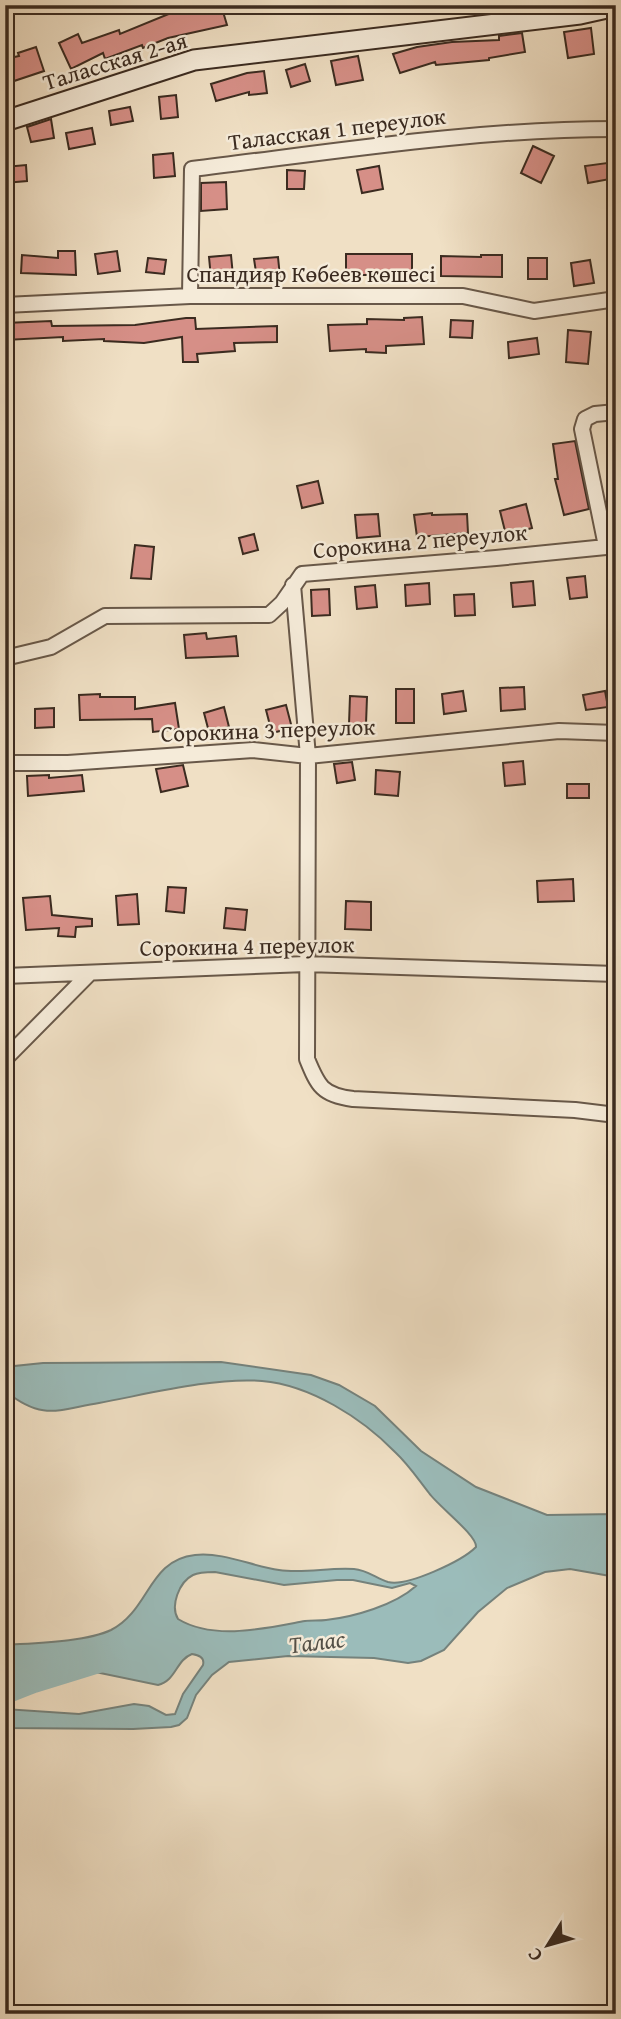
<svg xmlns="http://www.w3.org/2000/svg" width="621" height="2019" viewBox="0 0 621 2019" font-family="'Gentium Book Plus',serif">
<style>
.water{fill:#9bbcba;stroke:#75827c;stroke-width:2;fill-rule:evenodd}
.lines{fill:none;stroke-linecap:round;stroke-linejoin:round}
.river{stroke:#9bbcba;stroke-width:28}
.building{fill:#d68f87;stroke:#3b2b20;stroke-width:2}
.street-casing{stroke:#685849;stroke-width:18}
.secondary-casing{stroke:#3b2b20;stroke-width:23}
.street{stroke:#f5ebd9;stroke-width:14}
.secondary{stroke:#f5ebd9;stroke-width:19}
.labels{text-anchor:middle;stroke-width:5;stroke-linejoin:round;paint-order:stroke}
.street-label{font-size:23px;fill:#3b2b20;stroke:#f5ebd9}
.water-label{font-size:24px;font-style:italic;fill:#534f46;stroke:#f5ebd9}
</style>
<rect width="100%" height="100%" fill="#f0e0c5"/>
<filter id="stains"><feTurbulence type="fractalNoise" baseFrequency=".00286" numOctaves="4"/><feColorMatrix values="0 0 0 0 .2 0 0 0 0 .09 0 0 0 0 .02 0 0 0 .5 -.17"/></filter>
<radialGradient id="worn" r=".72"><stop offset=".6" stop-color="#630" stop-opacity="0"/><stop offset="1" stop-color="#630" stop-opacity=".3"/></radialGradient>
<path class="water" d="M221,1362L311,1375L339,1385L375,1406L421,1451L476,1487L547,1515L616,1514V1577L570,1569L545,1572L507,1588L478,1612L444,1650L421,1661L408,1663L374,1658L288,1656L229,1662L212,1675L196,1695L187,1718L179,1725L171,1727L133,1729L5,1728V1709L79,1714L134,1704L149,1706L166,1715L175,1714L183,1694L203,1665C205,1657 198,1655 192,1654C176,1660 176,1681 158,1685L76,1668L58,1670L5,1689V1645C34,1643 86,1642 111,1630C150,1610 148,1560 195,1555C224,1552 251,1566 279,1570C304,1574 329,1567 354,1569C367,1570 376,1578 388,1582C407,1587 462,1561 476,1547C477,1535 438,1506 429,1493C418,1479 408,1464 395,1452C362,1418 310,1385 262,1381C214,1377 148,1394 99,1403C57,1410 43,1421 5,1391V1367L43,1363ZM215,1572L284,1585L337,1580H353L392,1588L410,1583L416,1586C395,1605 354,1617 326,1620C319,1621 312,1620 305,1621C267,1628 214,1641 178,1619C170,1606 179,1582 193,1575C199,1572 208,1572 215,1572Z"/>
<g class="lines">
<path class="river" d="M5,1690L33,1679L101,1658"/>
</g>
<path class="building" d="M208,5H221L227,25L168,38L143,48L142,45L105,59L103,53L71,69L59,43L78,34L82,43L119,30L120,34L171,13Z
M591,28L594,54L568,58L564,32Z
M522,33L525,52L489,58V60L436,65L435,62L400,73L393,54L417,47L452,42L499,40V36Z
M36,47L44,71L5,84V59L19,56L18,53Z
M358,56L363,80L336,85L331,61Z
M305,64L310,81L291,87L286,70Z
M264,71L267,93L249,95V92L216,101L211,84L247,73Z
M176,95L178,117L161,119L159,97Z
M130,107L133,121L111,125L109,111Z
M51,119L54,138L31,142L27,127Z
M92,128L95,144L69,149L66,133Z
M533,146L554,156L541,183L521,173Z
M173,153L175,176L154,178L153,155Z
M607,163L610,179L588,183L585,166Z
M26,165L27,181L5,183V167Z
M379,166L383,189L362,193L357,170Z
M287,170L305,171L304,189H287Z
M226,182L227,209L201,211V183Z
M58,251H75L76,275L21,273L22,255L58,258Z
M117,251L120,271L98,274L95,254Z
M346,254H412V275H346Z
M231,255L233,276L211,278L209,257Z
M481,255H502V277L441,276V256L481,257Z
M278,257L280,277L257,279L254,259Z
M148,258L166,260L164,274L146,272Z
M528,258H547V279H528Z
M590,260L594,283L574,286L571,263Z
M422,317L424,344L386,346V353L366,352V349L330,351L328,325L367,324V319L404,320V318Z
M186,318H195L196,329L277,326V342L234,343L235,351L197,354L198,362H183L182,337L144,343L104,341V339L63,341V337L5,340V323L51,321L52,326L135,325Z
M451,320L473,321L472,338L450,337Z
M568,330L591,332L588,364L566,362Z
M537,338L539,354L509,358L508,342Z
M575,441L589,509L564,515L555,479H558L553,444Z
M318,481L323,503L302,508L297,486Z
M526,504L532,528L506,535L500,511Z
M432,513V515L467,514L468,533L417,537L414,515Z
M378,514L380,536L357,538L355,515Z
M254,534L258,550L243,554L239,538Z
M135,545L154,547L151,579L131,578Z
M585,576L587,597L570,599L567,578Z
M533,581L535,605L513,607L511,583Z
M429,583L430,604L406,606L405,585Z
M375,585L377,607L357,609L355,587Z
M329,589L330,615L312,616L311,590Z
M474,594L475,615L455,616L454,595Z
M206,633L207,639L236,636L238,656L186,658L184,635Z
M524,687L525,709L501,711L500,688Z
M396,689H414V723H396Z
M463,691L466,711L444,714L442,694Z
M605,691L608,707L586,710L583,695Z
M100,694V697H135V709L175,703L179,729L153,732L152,719L80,720L79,695Z
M350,696L367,697L366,724H349Z
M286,705L292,728L272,733L266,710Z
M224,707L229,727L209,732L204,713Z
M54,708V727L35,728V709Z
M523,761L525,784L505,786L503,763Z
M352,762L355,780L337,783L334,764Z
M183,765L188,786L161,792L156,769Z
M376,770L400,772L398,796L375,794Z
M49,775V778L82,775L84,791L28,796L27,776Z
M567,784H589V798H567Z
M573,879L574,901L538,902L537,881Z
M168,887L186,888L184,913L166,911Z
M137,894L139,924L118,925L116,896Z
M50,896L52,915L92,919V926L76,927L75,937L58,936L59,928L26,930L23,898Z
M346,901L371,902V930L345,929Z
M226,908L247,910L245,930L224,928Z"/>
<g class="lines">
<g class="street-casing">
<path id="street" d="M190,296L192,169C332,152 474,129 616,129
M5,305L190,296H463L534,311L616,299
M606,546L582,429L585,419L595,414L616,412
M293,585L308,756L307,1059C318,1086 322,1095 353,1099L575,1110L616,1115
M5,658L51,647L105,616L269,615L282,603L302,574L496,558L616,546
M5,763H68L253,750L308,756L559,731L616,733
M5,976L306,964L616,974
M5,1059L90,973"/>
</g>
<g class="secondary-casing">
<path id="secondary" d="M5,121L194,60L580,14L616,6"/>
</g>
<use href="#street" class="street"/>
<use href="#secondary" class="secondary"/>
</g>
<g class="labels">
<g class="street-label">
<text transform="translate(115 61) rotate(-17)" y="8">Таласская 2-ая</text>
<text transform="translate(337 129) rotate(-7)" y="8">Таласская 1 переулок</text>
<text x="311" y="282">Спандияр Көбеев көшесі</text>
<text transform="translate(420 541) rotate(-5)" y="8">Сорокина 2 переулок</text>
<text transform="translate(268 730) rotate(-2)" y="8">Сорокина 3 переулок</text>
<text transform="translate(247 946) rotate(-1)" y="8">Сорокина 4 переулок</text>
</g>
<g class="water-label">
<text transform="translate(317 1642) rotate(-7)" y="8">Талас</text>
</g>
</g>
<rect width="621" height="2019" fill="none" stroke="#f0e0c5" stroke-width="28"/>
<rect x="7" y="7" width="607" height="2005" fill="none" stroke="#3b2b20" stroke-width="3.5"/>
<rect x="14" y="14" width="593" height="1991" fill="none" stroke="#3b2b20" stroke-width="2"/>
<g transform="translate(548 1945) rotate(233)" stroke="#f5ebd9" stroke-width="5" paint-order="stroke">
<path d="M0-5L12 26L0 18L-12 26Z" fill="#3b2b20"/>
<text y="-10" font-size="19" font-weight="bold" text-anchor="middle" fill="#3b2b20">С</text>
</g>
<rect width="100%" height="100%" filter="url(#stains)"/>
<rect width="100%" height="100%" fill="url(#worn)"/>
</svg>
